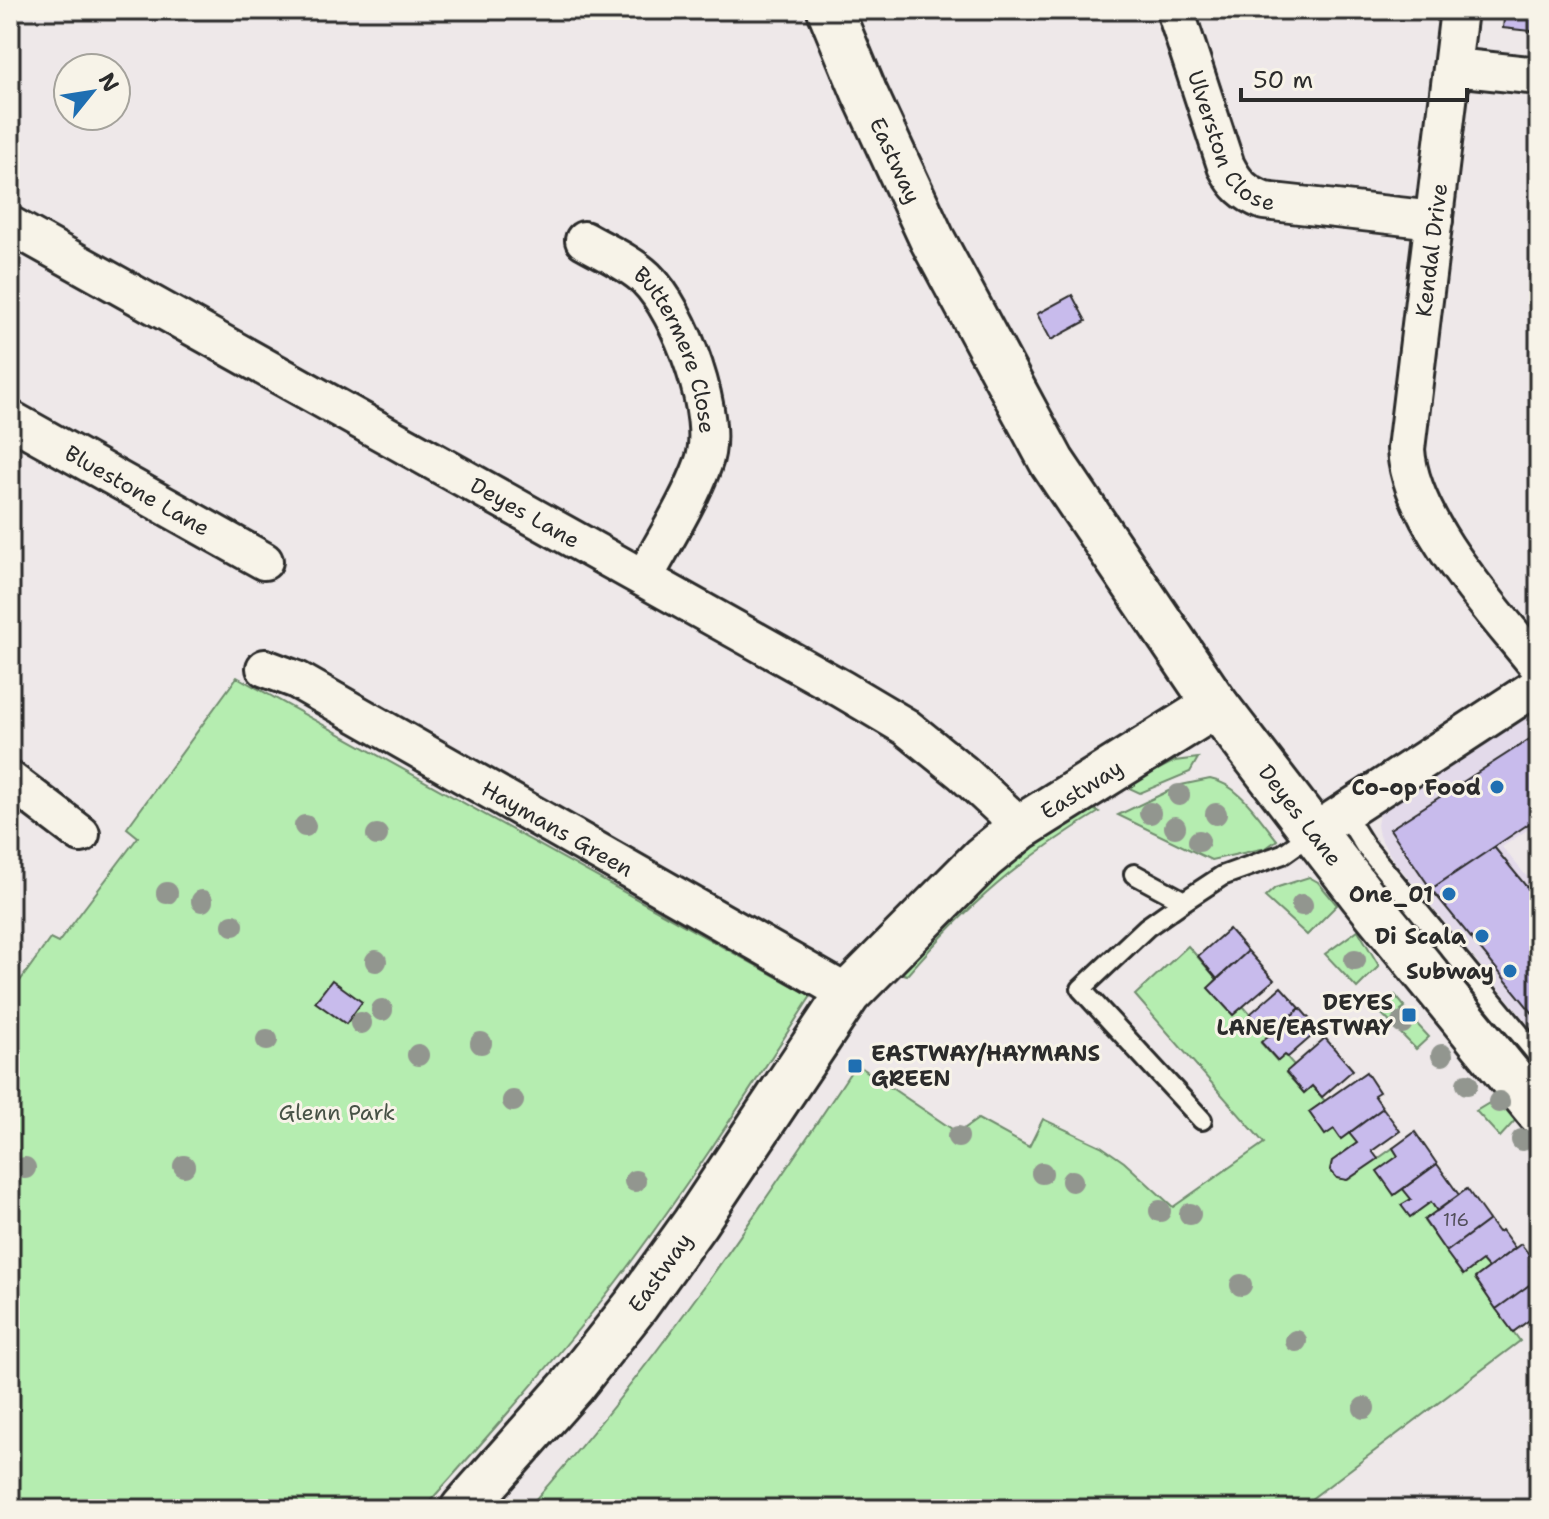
<svg xmlns="http://www.w3.org/2000/svg" width="1549" height="1519" viewBox="0 0 1549 1519" font-family="'Shantell Sans',sans-serif">
<style>
.built{fill:#e3daea}
.green{fill:#b5edb0;stroke:#708c6e;stroke-width:2}
.building{fill:#c8bbec;stroke:#2b2b2b;stroke-width:2}
.lines{fill:none;stroke-linecap:round;stroke-linejoin:round}
.service-casing{stroke:#2b2b2b;stroke-width:24}
.minor-casing{stroke:#2b2b2b;stroke-width:42}
.tertiary-casing{stroke:#2b2b2b;stroke-width:50}
.service{stroke:#f7f3e8;stroke-width:18}
.minor{stroke:#f7f3e8;stroke-width:36}
.tertiary{stroke:#f7f3e8;stroke-width:44}
.tree{fill:#92968f}
.poi-dot{fill:#1f6fb2;stroke:#f7f3e8;stroke-width:3}
.labels{text-anchor:middle;stroke-width:6;stroke-linejoin:round;paint-order:stroke}
.number-label{font-size:18px;fill:#524f5b}
.street-label{font-size:22px;fill:#2b2b2b;stroke:#f7f3e8}
.poi-label{font-size:22px;font-weight:bold;fill:#2b2b2b;stroke:#f7f3e8;text-anchor:end}
.park-label{font-size:22px;fill:#475246;stroke:#f7f3e8}
</style>
<rect width="100%" height="100%" fill="#eee8e9"/>
<filter id="ink" filterUnits="userSpaceOnUse"><feTurbulence type="fractalNoise" baseFrequency=".0125" numOctaves="2"/><feDisplacementMap in="SourceGraphic" scale="16" xChannelSelector="R" yChannelSelector="G"/><feConvolveMatrix kernelMatrix="1 2 1 2 8 2 1 2 1" color-interpolation-filters="sRGB"/></filter>
<g filter="url(#ink)">
<path class="built" d="M1531,704L1539,716V822L1502,847L1539,891V1037L1392,858L1379,836L1377,825L1381,804Z"/>
<path class="green" d="M237,677L811,996C749,1092 686,1190 616,1282C555,1361 489,1435 423,1509H10V995L50,939L58,943L138,837L127,828Z
M1198,758L1190,772L1140,793L1125,786L1175,761Z
M1210,779C1239,784 1259,818 1277,840L1266,848L1211,860L1118,815L1181,785Z
M1088,807L1099,812C1019,860 968,905 907,975L897,972L979,884Z
M1309,877L1318,882L1337,905L1307,935L1265,897L1275,888Z
M1358,930L1379,966L1357,988L1325,954Z
M1188,946L1217,979L1209,988L1233,1015L1243,1006L1269,1036L1261,1043L1277,1061L1285,1055L1294,1065L1286,1073L1304,1093L1312,1086L1325,1101L1309,1112L1325,1134L1334,1129L1341,1138L1349,1133L1357,1143L1332,1161L1330,1170L1337,1178L1348,1180L1393,1148L1398,1156L1394,1195L1403,1189L1411,1199L1402,1205L1431,1202L1437,1211L1424,1221L1463,1275L1482,1261L1488,1268L1475,1279L1520,1341L1298,1509H527C652,1369 753,1220 856,1064L958,1133L978,1119L1029,1147L1043,1119L1101,1146L1124,1162L1173,1207L1264,1143L1135,995Z
M1395,995L1405,1007L1401,1010L1414,1026L1417,1024L1429,1037L1416,1049L1377,1009Z
M1504,1094L1520,1115L1500,1137L1476,1111Z"/>
<path class="building" d="M1505,10H1539V32L1503,28Z
M1072,295L1086,321L1051,340L1037,314Z
M1539,733V817L1431,889L1390,829Z
M1494,847L1539,902V1021L1431,889Z
M1229,929L1248,951L1217,979L1198,956Z
M1248,951L1274,980L1233,1015L1208,988Z
M332,980L362,1002L346,1024L315,1002Z
M1281,987L1300,1008L1269,1036L1250,1014Z
M1300,1008L1319,1030L1288,1057L1285,1055L1278,1061L1261,1042Z
M1325,1038L1353,1070L1322,1097L1312,1086L1304,1093L1286,1072Z
M1366,1072L1379,1092L1374,1095L1383,1108L1341,1139L1334,1129L1325,1135L1309,1112Z
M1383,1108L1400,1131L1372,1151L1378,1159L1347,1180L1337,1178L1330,1170L1332,1161L1357,1143L1349,1133Z
M1415,1132L1437,1164L1394,1195L1377,1171L1398,1156L1393,1148Z
M1437,1164L1459,1195L1437,1211L1431,1202L1410,1217L1401,1205L1411,1199L1403,1189Z
M1467,1189L1489,1220L1446,1252L1424,1220Z
M1489,1220L1498,1232L1502,1230L1515,1248L1488,1268L1482,1261L1463,1275L1446,1252Z
M1521,1244L1535,1262L1530,1266L1539,1278L1496,1309L1475,1278Z
M1539,1278V1313L1513,1332L1496,1309Z"/>
<g class="lines">
<g class="service-casing">
<path id="service" d="M1344,812L1365,846L1539,1057
M1134,874L1184,901
M1202,1120L1081,989L1147,927L1184,901L1222,876L1283,854L1314,832"/>
</g>
<g class="minor-casing">
<g id="minor">
<path id="s1" d="M1175,10L1226,166C1236,185 1244,193 1264,201L1434,220"/>
<path d="M1459,10L1406,449C1410,522 1494,611 1539,667"/>
<path d="M1454,67L1539,76"/>
<path id="s2" d="M10,225L842,689L906,727L963,773L1021,827"/>
<path id="s3" d="M584,240C603,251 629,262 646,278C680,311 721,418 703,464C690,500 663,543 644,578"/>
<path id="s4" d="M10,419L264,561"/>
<path id="s5" d="M265,668L297,680L848,994"/>
<path d="M10,780L81,834"/>
<path d="M1314,832L1539,685"/>
</g>
</g>
<g class="tertiary-casing">
<g id="tertiary">
<path id="s6" d="M830,10L864,92L932,239L1052,462L1216,705L1362,895L1539,1112"/>
<path id="s7" d="M463,1509L572,1386L637,1304L695,1223L848,994L983,858L1021,827L1216,705"/>
</g>
</g>
<use href="#service" class="service"/>
<use href="#minor" class="minor"/>
<use href="#tertiary" class="tertiary"/>
</g>
<g class="tree">
<circle cx="1179" cy="795" r="11"/>
<circle cx="1150" cy="813" r="11"/>
<circle cx="1216" cy="814" r="11"/>
<circle cx="305" cy="826" r="11"/>
<circle cx="1175" cy="827" r="11"/>
<circle cx="377" cy="835" r="11"/>
<circle cx="1199" cy="841" r="11"/>
<circle cx="167" cy="893" r="11"/>
<circle cx="202" cy="901" r="11"/>
<circle cx="1302" cy="905" r="11"/>
<circle cx="233" cy="925" r="11"/>
<circle cx="1355" cy="960" r="11"/>
<circle cx="376" cy="961" r="11"/>
<circle cx="382" cy="1010" r="11"/>
<circle cx="361" cy="1023" r="11"/>
<circle cx="1402" cy="1023" r="11"/>
<circle cx="267" cy="1040" r="11"/>
<circle cx="481" cy="1043" r="11"/>
<circle cx="418" cy="1055" r="11"/>
<circle cx="1442" cy="1055" r="11"/>
<circle cx="1467" cy="1084" r="11"/>
<circle cx="513" cy="1101" r="11"/>
<circle cx="1499" cy="1102" r="11"/>
<circle cx="958" cy="1137" r="11"/>
<circle cx="1522" cy="1140" r="11"/>
<circle cx="184" cy="1166" r="11"/>
<circle cx="25" cy="1168" r="11"/>
<circle cx="1042" cy="1173" r="11"/>
<circle cx="635" cy="1181" r="11"/>
<circle cx="1072" cy="1181" r="11"/>
<circle cx="1160" cy="1211" r="11"/>
<circle cx="1190" cy="1214" r="11"/>
<circle cx="1241" cy="1285" r="11"/>
<circle cx="1296" cy="1341" r="11"/>
<circle cx="1364" cy="1408" r="11"/>
</g>
</g>
<g class="poi-dot">
<circle cx="1497" cy="787" r="8"/>
<circle cx="1449" cy="894" r="8"/>
<circle cx="1482" cy="936" r="8"/>
<circle cx="1510" cy="971" r="8"/>
<rect x="1401" y="1007" width="16" height="16" rx="4"/>
<rect x="847" y="1058" width="16" height="16" rx="4"/>
</g>
<g class="labels">
<g class="number-label">
<text x="1456" y="1226">116</text>
</g>
<g class="street-label">
<text dy="8" stroke="none"><textPath href="#s1" startOffset="146">Ulverston Close</textPath></text>
<text dy="8" stroke="none"><textPath href="#s6" startOffset="164">Eastway</textPath></text>
<text transform="translate(1431 250) rotate(-83)" y="8">Kendal Drive</text>
<text dy="8" stroke="none"><textPath href="#s3" startOffset="152">Buttermere Close</textPath></text>
<text dy="8" stroke="none"><textPath href="#s4" startOffset="146">Bluestone Lane</textPath></text>
<text dy="8" stroke="none"><textPath href="#s2" startOffset="590">Deyes Lane</textPath></text>
<text dy="8" stroke="none"><textPath href="#s7" startOffset="956">Eastway</textPath></text>
<text dy="8" stroke="none"><textPath href="#s6" startOffset="936">Deyes Lane</textPath></text>
<text dy="8" stroke="none"><textPath href="#s5" startOffset="334">Haymans Green</textPath></text>
<text dy="8" stroke="none"><textPath href="#s7" startOffset="308">Eastway</textPath></text>
</g>
<g class="poi-label">
<text x="1481" y="795">Co-op Food</text>
<text x="1433" y="902">One_01</text>
<text x="1466" y="944">Di Scala</text>
<text x="1494" y="979">Subway</text>
<text x="1393" y="1010">DEYES<tspan x="1393" dy="25">LANE/EASTWAY</tspan></text>
<text x="871" y="1061" text-anchor="start">EASTWAY/HAYMANS<tspan x="871" dy="25">GREEN</tspan></text>
</g>
<g class="park-label">
<text x="337" y="1120">Glenn Park</text>
</g>
</g>
<rect width="1549" height="1519" fill="none" stroke="#f7f3e8" stroke-width="40"/>
<rect x="20" y="20" width="1509" height="1479" fill="none" stroke="#2b2b2b" stroke-width="3" filter="url(#ink)"/>
<g transform="translate(92 92) rotate(60)"><circle r="38" fill="#f7f3e8" stroke="#a5a39c" stroke-width="2"/>
<path d="M0-6L14 30L0 20L-14 30Z" fill="#1f6fb2"/>
<text y="-12" font-size="22" font-weight="bold" text-anchor="middle" fill="#2b2b2b">N</text>
</g>
<path d="M1241 88v12h226v-12" fill="none" stroke="#2b2b2b" stroke-width="4"/>
<text x="1253" y="88" font-size="24" fill="#2b2b2b" stroke="#f7f3e8" stroke-width="6" paint-order="stroke">50 m</text>
</svg>
